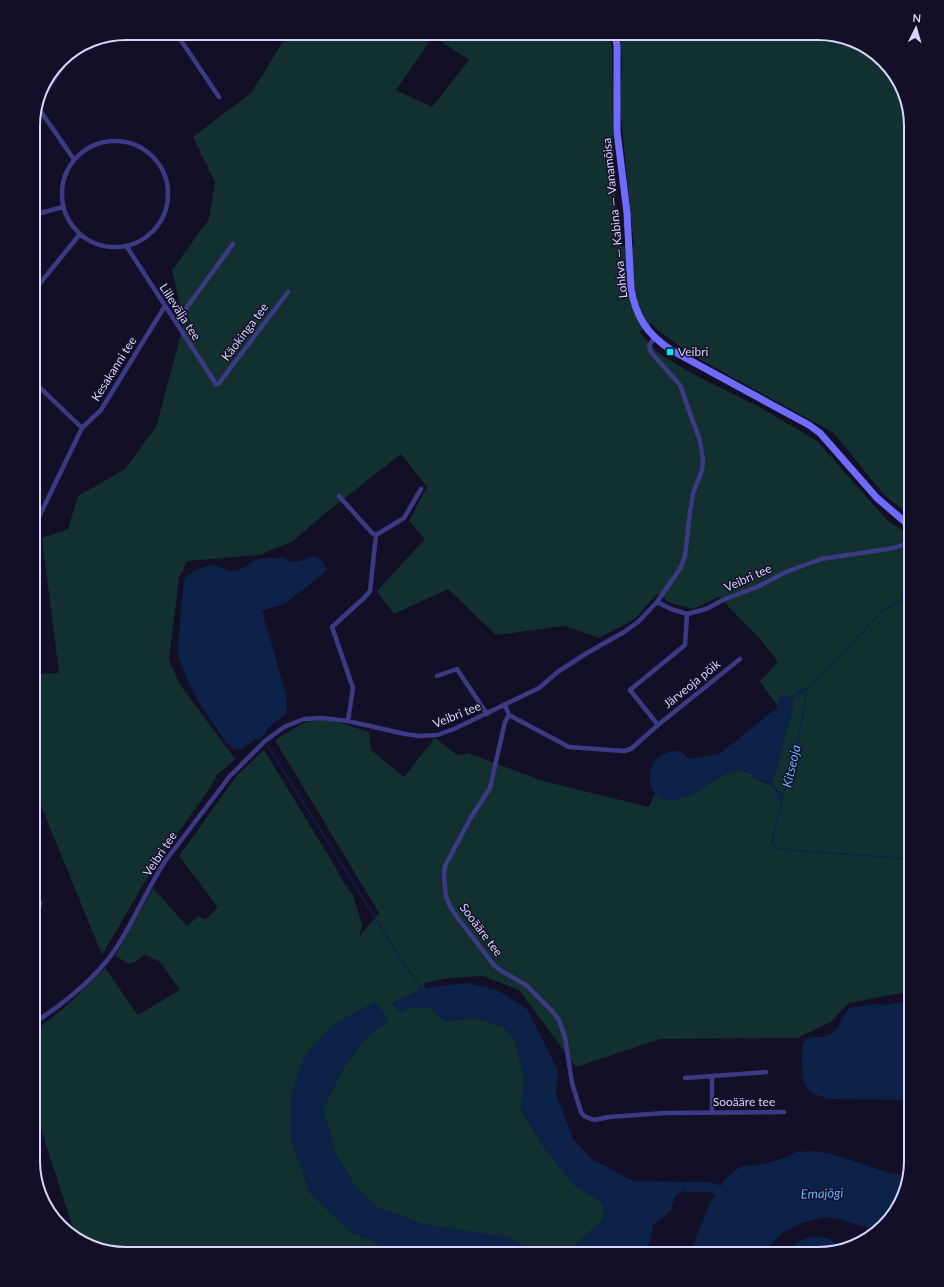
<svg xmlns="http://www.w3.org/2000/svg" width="944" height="1287" viewBox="0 0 944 1287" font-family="Lato,sans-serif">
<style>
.green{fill:#12302f;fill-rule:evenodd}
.water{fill:#0c2248}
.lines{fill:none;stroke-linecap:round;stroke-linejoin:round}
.stream{stroke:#0c2248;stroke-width:1.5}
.river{stroke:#0c2248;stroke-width:10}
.street{stroke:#3d3a85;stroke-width:4.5}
.secondary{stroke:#6f6bff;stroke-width:7}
.poi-dot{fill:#00e5ff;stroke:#130f26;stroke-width:1.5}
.labels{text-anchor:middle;stroke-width:3;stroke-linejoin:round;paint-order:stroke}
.street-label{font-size:12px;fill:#d9d4ff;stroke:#130f26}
.poi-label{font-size:12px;fill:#d9d4ff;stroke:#130f26;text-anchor:start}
.water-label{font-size:13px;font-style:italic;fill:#62b6ff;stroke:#130f26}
.rim{fill:none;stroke:#d9d4ff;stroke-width:2}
</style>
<rect width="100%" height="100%" fill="#130f26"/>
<path class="green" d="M295,33H609L612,48L613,135L615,198L619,246L634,247L620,107L622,63L620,33H823L864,46L898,80L911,126V516L884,495L834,433L692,355L656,329L651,323L639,332L657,352L691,373L763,409L817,441L887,520L911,536V991L849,1003L831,1022L797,1038L660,1039L576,1067L519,990L483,976L450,978L424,983L425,988L393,1003L400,1013L407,1008H430L445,1021L474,1018L504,1027L515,1041L524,1078L521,1110L543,1146L575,1186L604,1203L603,1219L566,1254H532L512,1238L422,1224L377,1207L355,1186L335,1152L323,1109L343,1068L368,1036L388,1020L375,1001L290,1135L310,1193L348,1230L401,1254H121L80,1241L76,1237L33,1105V1032L63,1009L105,968L138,1015L180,990L159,961L145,955L135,962L130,964L115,956L153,888L187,926L199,916L205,920L218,907L179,856L237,775L264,750L336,868L343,882L353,895L362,925L359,937L379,913L275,740C284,735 292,729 302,724C323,714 349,726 369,732L371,750L404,777L435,738L457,755L468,753L543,781L649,807L655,793L661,797L710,784L724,774L735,770L743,771L751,774L758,780L769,784L779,792L771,783L778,763L793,707L792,700L804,688L778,707L760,681L778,662L762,641L719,597L693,609L670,603L657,594L635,619L599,638L565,626L496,635L448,589L394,614L377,591L425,539L409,521L427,487L401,454L322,516L293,541L260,555L187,561L179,578L169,660L181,686L235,759L216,776L211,787L168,847L146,880L102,955L33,786V674L59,673L42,538L68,529L78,496L125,469L156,427L184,323L172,270L209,219L215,182L193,137L251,93L283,42ZM433,36L469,60L432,107L396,90Z"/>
<path class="water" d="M315,556L323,562L327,570L325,572L284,604L262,611L286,694L287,713L269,727L261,738L256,739L242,749H234L225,741L200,704L189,684L179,658L178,650L181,610L184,579C191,571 208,563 218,566C223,568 228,571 233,571C243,571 248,563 255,560C264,557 275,560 283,557C293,567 305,558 315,556Z
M804,687L805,691L792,700L793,707L778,763L771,782L779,792L784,795L781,803C778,796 775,787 768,783C764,781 760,781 757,779C754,777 753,774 750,773C734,766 723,775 711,783C700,791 683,801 669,800C642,799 644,755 671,752C674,751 677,751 680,751C683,753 687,757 689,759L719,754L778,707L777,703L781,696L788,695L791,698Z
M468,983L497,990L527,1009L558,1070L556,1094L573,1139L592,1159L633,1181L680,1182L700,1186L684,1190L675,1196L671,1211L653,1225L650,1242L641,1254H618L613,1250L605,1254H566L603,1219L604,1203L575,1186L543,1146L521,1110L524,1078L515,1041L504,1027L474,1018L445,1021L430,1008H407L400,1013L392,1003L415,993L420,984L425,988Z
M911,997V1100L829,1099C809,1093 802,1089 802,1066C802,1057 801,1050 804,1041L811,1037H823L833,1033L839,1026L842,1017L850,1008L873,1004L887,1005L902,1002Z
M375,1001L389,1020L368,1036L343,1068L323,1109L335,1152L355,1186L377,1207L422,1224L513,1238L532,1254H401L348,1230L310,1193L290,1135L291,1093L304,1057L330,1027Z
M810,1151C844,1153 874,1172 907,1176L898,1207L876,1230L835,1218L825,1217L802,1223L782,1233L762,1254H690L709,1204L726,1178L740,1167L767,1163L790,1156L795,1152Z
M815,1237C828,1238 832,1238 841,1248L818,1254H797L794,1247C798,1240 807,1238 815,1237Z"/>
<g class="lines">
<path class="stream" d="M268,746L407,969L421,985
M783,796C793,761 803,725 806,689L851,644L882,611L911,594
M782,801L775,827L772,843L777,849L911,859"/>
<path class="river" d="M687,1187H709L730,1194"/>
<path class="street" d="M176,33L219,97
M39,100L74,51
M37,106L73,158L75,159
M62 194a53 53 0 1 1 106 0a53 53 0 1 1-106 0Z
M33,215L63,207
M127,247L216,384L219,383L288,292
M33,292L80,234
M176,322L233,244
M655,337L649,346L651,352L680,385L700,441L703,460L702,470L693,494L690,512L685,556L681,567L657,602
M33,381L82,428
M339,496L372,533L376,535
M33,523L37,521L82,428L101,410L165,306
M437,676L457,669L487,714
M505,705L509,715L505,722L490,788L470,819L445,866L444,876L446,897L450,906L457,917L494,965L500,970L526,985L553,1012L559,1020L565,1037L572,1083L581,1112L584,1116L594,1120L609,1117L665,1113L784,1112
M509,715L569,747L624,751L631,749L658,725L630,690L685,645L687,614
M348,721L353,688L332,627L365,597L370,591L376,535L404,518L421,489
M658,725L740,659
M33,911L39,908L40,903L38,899L33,897
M33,1024C59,1006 85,987 105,963C130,932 144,893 166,860L230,776L265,741L284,727L304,719L322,718L348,721L405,734L420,736L437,735L454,729L539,688L559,671L587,653L624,632L638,622L657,602L671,609L687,614L706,609L725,599L757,587L786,572L821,559L894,548L908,543L911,540
M712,1076V1112
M685,1078L766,1072"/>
<path class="secondary" d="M615,33L617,46V132L627,213L631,289C636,317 647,334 671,350L809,425L820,433L877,498L911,527"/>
</g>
<rect class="poi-dot" x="666" y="348" width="8" height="8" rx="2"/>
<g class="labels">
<g class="street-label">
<text transform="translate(615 218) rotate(-96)" y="4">Lohkva — Kabina — Vanamõisa</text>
<text transform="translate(180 312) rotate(57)" y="4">Lillevälja tee</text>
<text transform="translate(245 332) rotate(-53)" y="4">Käokinga tee</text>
<text transform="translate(114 369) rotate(-58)" y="4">Kesakanni tee</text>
<text transform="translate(748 578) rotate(-24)" y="4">Veibri tee</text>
<text transform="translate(692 684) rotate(-39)" y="4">Järveoja põik</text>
<text transform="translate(457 715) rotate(-22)" y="4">Veibri tee</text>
<text transform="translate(160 854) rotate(-56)" y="4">Veibri tee</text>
<text transform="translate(481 930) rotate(53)" y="4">Sooääre tee</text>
<text x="744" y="1106">Sooääre tee</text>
</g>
<g class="poi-label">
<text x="678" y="356">Veibri</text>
</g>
<g class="water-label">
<text transform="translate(791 766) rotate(-77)" y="5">Kitseoja</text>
<text transform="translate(822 1193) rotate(-2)" y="5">Emajõgi</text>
</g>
</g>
<path d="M0 0H944V1287H0ZM126 40H818A86 86 0 0 1 904 126V1161A86 86 0 0 1 818 1247H126A86 86 0 0 1 40 1161V126A86 86 0 0 1 126 40Z" fill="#130f26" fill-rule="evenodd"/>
<path class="rim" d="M126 40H818A86 86 0 0 1 904 126V1161A86 86 0 0 1 818 1247H126A86 86 0 0 1 40 1161V126A86 86 0 0 1 126 40Z"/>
<g transform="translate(916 28) rotate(5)" stroke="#130f26" stroke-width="3" paint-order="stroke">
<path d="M0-3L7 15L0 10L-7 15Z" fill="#d9d4ff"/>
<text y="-6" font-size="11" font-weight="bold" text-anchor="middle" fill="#d9d4ff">N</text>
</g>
</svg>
